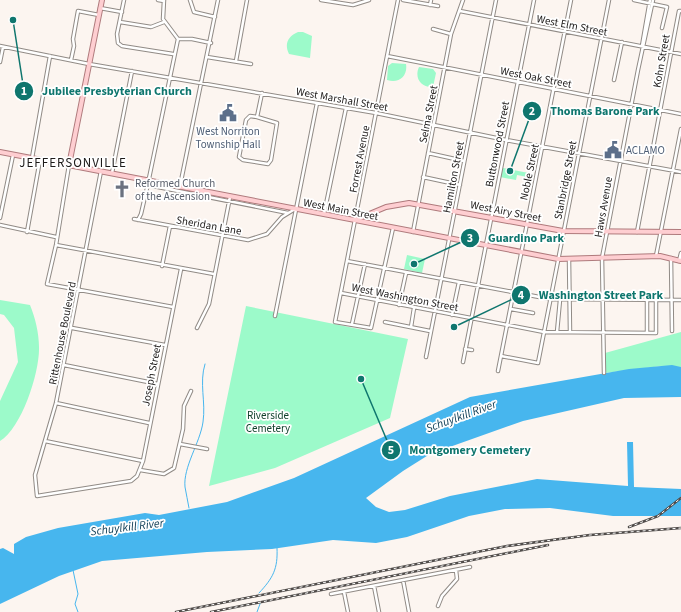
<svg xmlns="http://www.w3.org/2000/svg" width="681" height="612" viewBox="0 0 681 612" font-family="'Source Sans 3',sans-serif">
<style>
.green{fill:#9cfaca}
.water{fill:#47b6ee}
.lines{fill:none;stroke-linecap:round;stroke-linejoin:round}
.stream{stroke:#47b6ee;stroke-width:1}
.minor-casing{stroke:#918b86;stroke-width:4.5}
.major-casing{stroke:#af7a7c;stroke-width:6}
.minor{stroke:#fff;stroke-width:2.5}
.major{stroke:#feced1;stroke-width:4}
.rail-casing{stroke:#504c4a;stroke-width:2.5}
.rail{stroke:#fff;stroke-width:1;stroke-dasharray:3;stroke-linecap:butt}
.labels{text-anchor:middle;stroke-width:3.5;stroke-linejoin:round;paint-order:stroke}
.street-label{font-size:11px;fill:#1d1a19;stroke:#fff}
.service-label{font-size:11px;fill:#4e5e75;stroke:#fff}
.worship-label{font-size:11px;fill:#5b616d;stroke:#fff;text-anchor:start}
.park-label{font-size:11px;fill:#11412c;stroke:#fff}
.water-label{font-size:12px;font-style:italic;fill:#15435a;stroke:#fff}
.quarter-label{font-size:13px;letter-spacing:1px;fill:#1d1a19;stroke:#fff}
.leader{fill:none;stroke:#0f766e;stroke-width:1.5}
.callout-dot{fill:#0f766e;stroke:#fff;stroke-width:1.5}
.mark-label{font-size:12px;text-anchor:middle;font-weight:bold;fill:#fff}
.callout-label{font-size:12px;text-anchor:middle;font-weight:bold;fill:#0f766e;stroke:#fff;stroke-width:3.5;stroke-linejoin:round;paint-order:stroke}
</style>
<rect width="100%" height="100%" fill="#fcf5f0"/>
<path class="green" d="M298,32H303L312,36L310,58L289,54C284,44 288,36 298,32Z
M392,63L406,64C408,76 399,84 387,80L388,66Z
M419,67L433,69L436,73L433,87C421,88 414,78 419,67Z
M503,168L534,174L533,178L517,175L516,180L500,177Z
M407,255L425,259L422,273L404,269Z
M0,300L30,305C35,317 39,333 39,347C40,371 22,428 0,441V401L18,362L14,328L4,315L0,314Z
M246,306L408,339L390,418L275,468L209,486Z
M681,332V367L662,366L605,373V353Z"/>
<path class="water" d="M672,365L681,367V397L624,398L523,421L430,454L403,471L366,498L376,507L389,512L405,510L450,496L537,479L628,486L627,442H633L634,487L681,489V516H613L550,508L505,509L469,516L407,537L376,543L333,540L272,549L207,552L102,561L59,576L0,604V549L3,548L14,554V544L26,537L58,528L145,513L159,515L227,502L294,478L470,397L629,369Z"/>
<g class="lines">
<path class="stream" d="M189,508C188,501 186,494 185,487C183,467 200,443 203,422C206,402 199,383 205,364
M73,570L78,594L75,604L78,612
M259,593C273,578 278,569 277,548
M257,612L260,604"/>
<g class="minor-casing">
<path id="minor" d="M124,0L117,34L118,43L122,46L173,54
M158,0L164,1
M164,0L163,19L178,39
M190,0L194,12L215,17
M321,0L353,5L369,0
M403,0L438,6
M634,0L667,7L662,28
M430,5L431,0
M100,8L122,12
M460,11L681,54
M120,22L151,27L164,22
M433,29L451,34
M178,39H192L211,43
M0,46L89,64L376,113L506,140L681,172
M642,46L650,0
M387,56L681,114
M207,57L251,64
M71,60L74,46L73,39L78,11L99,15
M236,61L247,0
M0,62L3,47
M614,80L622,42
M257,117L277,123L271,160L268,164L243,160L239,157L246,120L250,116L257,117L262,93
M428,153L464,161
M32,158L50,56
M69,165L56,245L47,284L173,307
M101,171L56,403L35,475L37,496L131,481L137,476L143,461L181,269
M112,173L132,71
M423,177L460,185
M148,185L288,213
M180,186L218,0
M147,188L178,39
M324,214L346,108
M0,218L13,155
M134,219L248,240L267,234L282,217L295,209
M138,220L141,214L147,188
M0,225L56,237
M393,228L371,328L335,322L398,0
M27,232L40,160
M413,232L451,34L463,0
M637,232L679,11H681
M56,245L214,274
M656,256L681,129
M671,258L672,331
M569,259L570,332
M347,261L550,299L681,300
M679,261L681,253
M162,266L170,226
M341,293L544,332L656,333V300
M399,305L406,273
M511,309L533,313
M452,315L459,282
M275,316L317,103
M385,322L430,331
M352,324L365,264
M411,327L414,308
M72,328L165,345
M197,328L209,304L230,197
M557,332L560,300
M647,332V300
M465,349L472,350
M501,356L538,363L609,0
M426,357L496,0
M463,362L534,0
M64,365L158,384
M498,371L571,0
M604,373L602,258L638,70L653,0
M56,403L149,423
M45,441L143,461
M180,444L207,449
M140,470L164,474L174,468L183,429L184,406L191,391
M403,580L409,612
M374,586L379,612
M344,592L348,612
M331,594L470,567
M438,606L442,596L457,579L456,570"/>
</g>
<g class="major-casing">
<path id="major" d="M0,152L558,259L660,256L681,261
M69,165L102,0
M355,220L386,207L409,203L563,231L681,232"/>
</g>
<use href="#minor" class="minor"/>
<use href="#major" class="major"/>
<g class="rail-casing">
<path id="rail" d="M629,527L658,516L681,498
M176,612L507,546L590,535L681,528
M211,612L548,545"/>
</g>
<use href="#rail" class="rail"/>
</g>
<defs>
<g id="civic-bare" transform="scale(1.38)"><path d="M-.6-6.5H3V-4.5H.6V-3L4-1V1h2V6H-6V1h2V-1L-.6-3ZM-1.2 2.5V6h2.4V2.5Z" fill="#5c6f8a" stroke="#fff" stroke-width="2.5" paint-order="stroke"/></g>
<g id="church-bare" transform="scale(1.38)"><path d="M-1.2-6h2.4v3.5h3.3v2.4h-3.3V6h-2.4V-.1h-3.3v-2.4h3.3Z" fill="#6b7280" stroke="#fff" stroke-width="2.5" paint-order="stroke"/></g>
</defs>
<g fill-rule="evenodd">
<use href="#civic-bare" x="228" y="113"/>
<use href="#civic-bare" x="613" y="150"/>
<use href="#church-bare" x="122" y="189"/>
</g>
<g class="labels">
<g class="street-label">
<text transform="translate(572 25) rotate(11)" y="4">West Elm Street</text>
<text transform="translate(661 61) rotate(-80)" y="4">Kohn Street</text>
<text transform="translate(536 77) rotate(11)" y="4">West Oak Street</text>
<text transform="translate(342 99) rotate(10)" y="4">West Marshall Street</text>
<text transform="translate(428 114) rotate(-79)" y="4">Selma Street</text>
<text transform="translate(497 144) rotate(-79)" y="4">Buttonwood Street</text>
<text transform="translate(359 159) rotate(-79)" y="4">Forrest Avenue</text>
<text transform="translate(529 172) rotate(-78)" y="4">Noble Street</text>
<text transform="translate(453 177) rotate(-79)" y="4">Hamilton Street</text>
<text transform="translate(565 180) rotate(-79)" y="4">Stanbridge Street</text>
<text transform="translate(603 207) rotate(-80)" y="4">Haws Avenue</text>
<text transform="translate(341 209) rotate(11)" y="4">West Main Street</text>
<text transform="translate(506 211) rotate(11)" y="4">West Airy Street</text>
<text transform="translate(209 225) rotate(10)" y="4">Sheridan Lane</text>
<text transform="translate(405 297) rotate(11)" y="4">West Washington Street</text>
<text transform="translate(62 333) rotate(-79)" y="4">Rittenhouse Boulevard</text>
<text transform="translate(151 375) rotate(-79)" y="4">Joseph Street</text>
</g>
<g class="service-label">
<text x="228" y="135">West Norriton<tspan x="228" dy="13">Township Hall</tspan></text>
<text x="626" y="154" text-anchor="start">ACLAMO</text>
</g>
<g class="worship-label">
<text x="135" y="187">Reformed Church<tspan x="135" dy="13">of the Ascension</tspan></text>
</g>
<g class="park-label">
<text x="268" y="419">Riverside<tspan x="268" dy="13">Cemetery</tspan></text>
</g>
<g class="water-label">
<text transform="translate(461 416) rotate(-20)" y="4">Schuylkill River</text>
<text transform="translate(127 527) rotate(-7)" y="4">Schuylkill River</text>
</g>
<g class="quarter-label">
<text x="73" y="167">JEFFERSONVILLE</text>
</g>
</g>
<path class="leader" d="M13 20L24 91M510 171L532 111M414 264L470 238M454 327L521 295M361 379L391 450"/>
<g class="callout-dot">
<circle cx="13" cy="20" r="4"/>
<circle cx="510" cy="171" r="4"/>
<circle cx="414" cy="264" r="4"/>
<circle cx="454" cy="327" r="4"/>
<circle cx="361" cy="379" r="4"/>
<circle cx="24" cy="91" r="10"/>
<circle cx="532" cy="111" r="10"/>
<circle cx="470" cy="238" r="10"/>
<circle cx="521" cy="295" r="10"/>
<circle cx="391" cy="450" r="10"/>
</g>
<g class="mark-label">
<text x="24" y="95">1</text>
<text x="532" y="115">2</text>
<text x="470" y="242">3</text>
<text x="521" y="299">4</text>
<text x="391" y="454">5</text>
</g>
<g class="callout-label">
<text x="117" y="95">Jubilee Presbyterian Church</text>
<text x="605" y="115">Thomas Barone Park</text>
<text x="526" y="242">Guardino Park</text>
<text x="601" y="299">Washington Street Park</text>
<text x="470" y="454">Montgomery Cemetery</text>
</g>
</svg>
